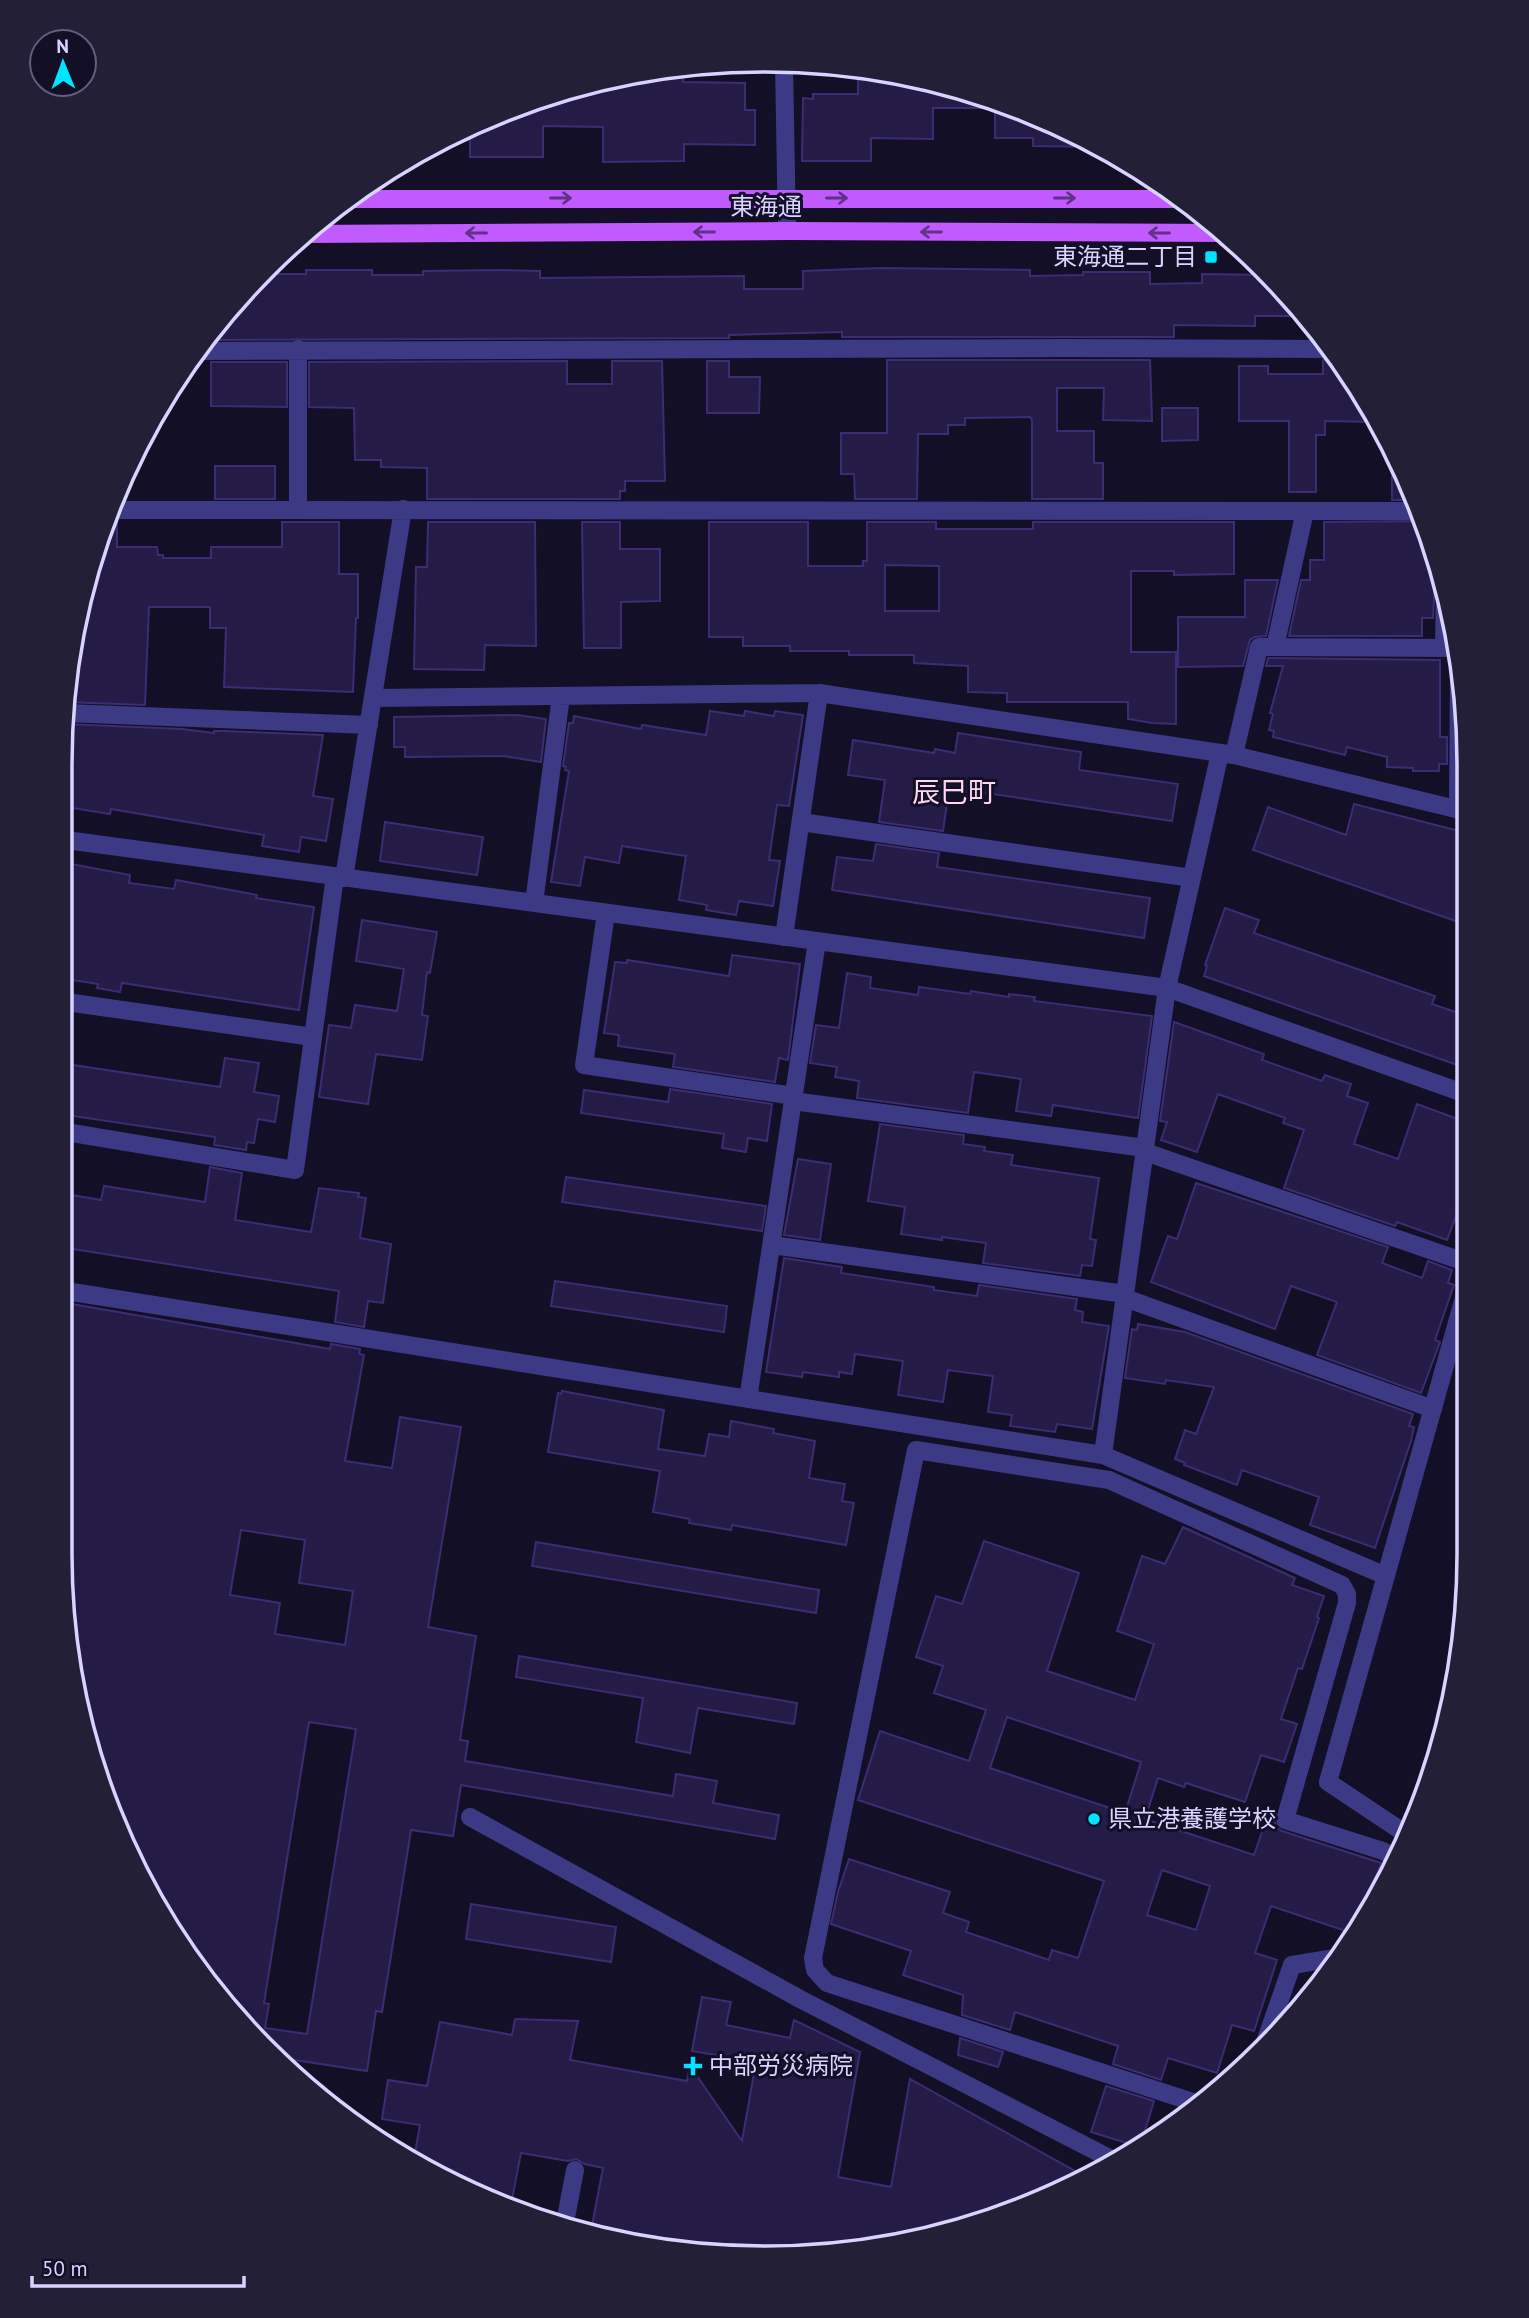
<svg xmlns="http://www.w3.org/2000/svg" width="1529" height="2318" viewBox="0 0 1529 2318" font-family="'PT Sans','Noto Sans JP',sans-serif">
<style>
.green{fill:#12302f}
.building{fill:#241b47;stroke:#3b2d73;stroke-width:2;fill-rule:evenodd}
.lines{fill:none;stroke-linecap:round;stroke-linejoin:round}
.minor{stroke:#3d3a85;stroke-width:18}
.major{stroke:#c25bff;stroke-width:18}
.oneway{stroke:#623188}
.poi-dot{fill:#00e5ff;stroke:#130f26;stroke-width:2.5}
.labels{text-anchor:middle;stroke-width:6;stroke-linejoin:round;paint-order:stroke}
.street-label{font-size:24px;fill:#d9d4ff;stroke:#130f26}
.poi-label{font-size:24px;fill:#d9d4ff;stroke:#130f26;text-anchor:start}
.quarter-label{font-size:28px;fill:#ffd6f0;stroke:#130f26}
.rim{fill:none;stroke:#d9d4ff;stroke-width:3.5}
</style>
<rect width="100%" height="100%" fill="#130f26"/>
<path class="green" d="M1325,1973L1294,2019L1291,2021C1298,2002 1302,1977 1325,1973Z"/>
<path class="building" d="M858,66L991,97L1101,147L1033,146V138H995V108H933V139L871,138V161H802L803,98L813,99V94H858Z
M683,67V82L745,83V110H755V145L684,144V161L603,162V127L543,126V157H470V126L582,83Z
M881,268L1030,270V276L1083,275V272H1150V284L1202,283V274L1267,275L1305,316H1255V326L1174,325V337H842V332L729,335V338L211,340V334L235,299L262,274H306V270H372V275H423V271L498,270L540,271V278L744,276V289H803V271Z
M1338,358L1377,422L1325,421V435H1316V492H1289V421H1239V366H1268V374H1323V360Z
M887,360H1150L1152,421L1103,420L1104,388H1057V431H1094V463H1103V499H1032V420L1030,417L965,418V425H948V434H918L917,499H855L854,474H841V433H887Z
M567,361V384H612V361H662L665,481H625V491H620V499H427V468L381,467V460H355L354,408L309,407V362Z
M707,361H729V377H760L759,413H707Z
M211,362H287V407L211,406Z
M1162,408H1198V440L1162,441Z
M1392,446L1397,453L1414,500H1392Z
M215,466H275V499H215Z
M107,520L117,521V547H157L158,555H163V558H211V547H282V522H339V574H358V618H356L353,692L224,687L226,628H210V607H149L145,705L66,702V672L70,651H78V611L84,582Z
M1423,521L1434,552L1435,576L1433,618H1422V636H1289L1301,580H1310V560H1324V522Z
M428,522H535L536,646L485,645L484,670L414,669L416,567H427Z
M582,522H620V549H660V601L621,602V648H584Z
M709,522H808V566H863V561H867V522H936V529H1033V522H1234V574L1174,575V571H1131V652H1176V724L1152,723L1128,719V702H1007V693L968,692V666L914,663V655H849V651H790V646H743V637H709ZM885,565L939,566V611H885Z
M1245,580H1278L1266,636L1255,637L1250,640L1243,666L1178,667V617H1245Z
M1268,658L1440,660V737H1447V764H1439V771H1413V768L1387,767V757L1347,747L1345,755L1273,737L1274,731L1269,730L1273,714L1270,713L1283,666H1266Z
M710,711L744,716L745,711L774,716L775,711L803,715L789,806L777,805L769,860L780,861L773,906L739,901L736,915L706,910L707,905L679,900L686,856L622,846L619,863L585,857L580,886L551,882L569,771L565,770L566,767L563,766L569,723H573L574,716L641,729L642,725L706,735Z
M517,715L546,719L541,762L504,756L405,757V747H394V717Z
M66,724L182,729L214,733V731H222L323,735L313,796L333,799L326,841L301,837L299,852L262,846L264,835L111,809L110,814L66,807Z
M958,733L1081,752L1079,770L1178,784L1172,821L973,791V793L949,790L943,831L879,822L885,780L848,775L853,740L934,753L935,749L955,753Z
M1354,804L1467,833V925L1253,850L1268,807L1346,835Z
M385,822L483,837L477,875L380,861Z
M876,844L939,853L937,867L1150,898L1144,938L832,890L837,857L873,861Z
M66,863L130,875L129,883L174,889L176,880L257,895L256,898L314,907L299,1010L122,983L120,992L97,988L98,984L66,979Z
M1225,908L1259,920L1254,933L1435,996L1432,1004L1467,1016L1466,1068L1204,976L1207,966L1205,965Z
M362,920L437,932L430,973L427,972L422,1015L428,1016L422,1060L376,1054L368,1104L319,1097L329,1025L351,1028L355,1005L397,1011L404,969L356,961Z
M732,955L800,964L788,1060L779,1058L775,1082L673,1067L675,1054L618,1046L619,1035L604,1033L615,962L627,963V960L729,976Z
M847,973L871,977L870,988L918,995L919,987L970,994L971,991L1009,997V994L1035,997L1034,1001L1152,1016L1138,1118L1053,1105L1051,1116L1016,1111L1021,1079L974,1072L968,1113L857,1098L859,1081L835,1077L837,1067L810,1063L816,1025L839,1028Z
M1174,1022L1264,1054L1262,1060L1322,1081L1325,1075L1351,1084L1347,1096L1368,1103L1354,1144L1398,1159L1417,1104L1466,1122V1189L1447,1240L1397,1222L1395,1226L1284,1188L1304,1130L1283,1123L1285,1118L1218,1094L1197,1152L1161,1140L1167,1122L1160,1121Z
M225,1058L259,1063L254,1092L279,1096L275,1122L258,1119L254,1143L247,1142L246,1150L214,1145L215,1137L66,1115V1064L220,1087Z
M670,1089L772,1104L767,1141L748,1138L746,1152L722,1148L724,1134L581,1113L584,1090L668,1102Z
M880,1124L964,1135L963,1144L985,1147L984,1151L1013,1155L1011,1165L1099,1178L1090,1239L1096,1240L1092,1266L1082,1265L1080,1276L983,1263L986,1243L942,1237V1240L901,1234L905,1207L868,1201Z
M798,1159L831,1164L820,1240L784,1235Z
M210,1167L242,1173L235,1220L311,1232L319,1188L359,1193L358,1197L366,1198L360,1238L391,1244L383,1303L368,1301L364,1327L335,1322L339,1291L66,1248V1194L101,1200L104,1186L205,1202Z
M566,1177L766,1206L762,1231L562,1202Z
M1196,1183L1388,1247L1382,1263L1422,1278L1428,1261L1452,1270L1448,1283L1454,1285L1435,1340L1440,1342L1421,1393L1317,1355L1337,1302L1291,1286L1275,1329L1151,1282L1168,1236L1177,1239Z
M784,1258L842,1267L841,1273L934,1287V1290L977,1296L979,1285L1077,1299L1075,1310L1083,1312L1082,1322L1109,1326L1092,1429L1057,1424L1055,1432L1010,1426L1012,1415L988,1412L993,1376L948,1370L943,1402L898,1395L903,1361L855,1354L852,1374L839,1372V1377L803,1372L802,1377L766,1372Z
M555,1281L727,1306L724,1332L551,1306Z
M66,1303L330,1349L331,1344L360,1349L359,1354L364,1355L345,1461L392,1468L400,1417L461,1427L428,1627L476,1636L460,1740L468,1741L465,1761L673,1796L676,1774L717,1781L713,1803L779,1815L775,1839L461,1785L453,1836L411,1830L382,2012L376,2011L367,2071L275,2057L235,2019L179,1946L97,1780L66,1646ZM241,1530L305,1540L299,1583L353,1591L345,1645L275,1634L280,1603L230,1595ZM309,1722L356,1729L307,2034L265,2028L269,2004L264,2003Z
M1138,1324L1185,1332L1413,1414L1409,1426L1414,1427L1411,1441L1375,1548L1310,1525L1319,1497L1242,1470L1237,1485L1184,1465L1185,1463L1175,1459L1185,1430L1196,1434L1214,1387L1166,1380L1165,1384L1125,1378L1132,1329L1137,1330Z
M562,1391L664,1410L658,1449L705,1456L709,1434L729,1437L731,1421L774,1429L773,1433L815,1441L809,1478L845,1484L842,1501L854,1503L846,1545L732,1525L731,1530L689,1523L690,1519L653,1512L660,1471L548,1452L558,1393L561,1394Z
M1183,1527L1295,1578L1292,1585L1324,1596L1317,1617L1319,1618L1302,1669L1298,1668L1281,1719L1297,1724L1284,1762L1261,1755L1245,1802L1186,1783L1184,1787L1158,1778L1145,1819L1254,1855L1267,1817L1274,1820L1276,1827L1282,1831L1381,1863L1363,1915L1352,1933L1271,1906L1255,1953L1277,1960L1254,2031L1232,2025L1217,2073L1168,2058L1161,2080L1113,2064L1118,2046L1015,2012L1010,2030L962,2015L963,1995L903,1975L911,1951L831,1924L838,1892L849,1859L950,1892L943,1913L969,1922L966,1932L1049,1960L1052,1950L1078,1958L1104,1881L858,1800L880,1731L969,1761L986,1710L934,1693L943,1666L916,1657L936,1596L962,1604L984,1541L1079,1573L1047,1671L1135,1700L1154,1644L1117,1631L1142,1556L1165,1564ZM1007,1717L1141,1762L1125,1813L990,1768ZM1162,1870L1210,1886L1196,1930L1147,1915Z
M536,1542L819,1590L816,1613L532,1566Z
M519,1656L797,1703L794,1724L698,1708L690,1753L636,1742L643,1698L516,1677Z
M471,1904L616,1927L611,1962L466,1939Z
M702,1997L731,2002L726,2025L790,2038L794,2020L860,2052L838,2177L891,2187L910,2079L1086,2177L947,2235L811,2257H718L590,2236L603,2168L585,2164L576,2159L568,2161L521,2153L510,2210L495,2205L414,2158L420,2125L382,2119L388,2080L427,2086L440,2022L512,2035L515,2019L578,2021L570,2060L687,2081L690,2066L742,2141L756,2062L692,2051Z
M960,2038L1003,2052L998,2067L958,2055Z
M1106,2086L1154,2101L1140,2147L1091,2132Z"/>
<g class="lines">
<path class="minor" d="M784,63L787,231
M200,351L1063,348L1332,349
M298,509V349
M111,510L1419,511
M1275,647L1305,511
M1444,648L1445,580
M373,698L819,693L1234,755L1468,812
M66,713L369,725
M1234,755L1259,647L1456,648
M1458,810L1459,662
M801,822L1192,878
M66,840L1167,988L1466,1094
M344,878L403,509
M534,903L561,696
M606,913L584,1065L794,1096
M784,937L819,693
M66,1002L313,1037
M793,1101L1145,1148
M66,1132L295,1170L335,876
M1145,1152L1465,1262
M772,1245L1125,1294
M66,1291L1103,1455L1386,1576
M1125,1298L1433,1409
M748,1399L817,941
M1103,1455L1167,988L1220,753
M470,1817L800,1999L1119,2163
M1409,1836L1328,1782L1465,1294
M1263,2048L1292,1965L1335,1958
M1202,2105L827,1983L815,1970L813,1958L916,1450L1109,1480L1342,1585L1347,1594V1603L1285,1820L1383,1851L1399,1860
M564,2228L575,2170"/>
<path class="major" d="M346,199H1179
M305,234L787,231L1227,233"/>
</g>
<defs><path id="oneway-shaft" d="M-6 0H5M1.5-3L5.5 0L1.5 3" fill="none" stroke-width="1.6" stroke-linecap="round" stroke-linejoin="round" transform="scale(1.75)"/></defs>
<g class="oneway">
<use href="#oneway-shaft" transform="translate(561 198)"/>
<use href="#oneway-shaft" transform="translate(837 198)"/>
<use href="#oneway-shaft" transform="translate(1065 198)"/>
<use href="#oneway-shaft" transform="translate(704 232) rotate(180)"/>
<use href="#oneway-shaft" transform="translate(931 232) rotate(-180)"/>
<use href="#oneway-shaft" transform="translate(476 233) rotate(180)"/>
<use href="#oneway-shaft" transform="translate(1159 233) rotate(-180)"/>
</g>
<g class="poi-dot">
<rect x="1204" y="250" width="14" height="14" rx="3.5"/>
<circle cx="1094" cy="1819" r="7"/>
<path d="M689.5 2055.5h7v7h7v7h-7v7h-7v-7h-7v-7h7z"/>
</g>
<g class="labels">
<g class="street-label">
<text x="766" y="215">東海通</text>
</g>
<g class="poi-label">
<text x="1197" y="265" text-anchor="end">東海通二丁目</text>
<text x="1108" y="1827">県立港養護学校</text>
<text x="709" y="2074">中部労災病院</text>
</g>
<g class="quarter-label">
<text x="954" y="802">辰巳町</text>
</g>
</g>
<path d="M0 0H1529V2318H0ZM764 72H765A692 692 0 0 1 1457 764V1554A692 692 0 0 1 765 2246H764A692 692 0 0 1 72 1554V764A692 692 0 0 1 764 72Z" fill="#231f37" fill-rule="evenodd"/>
<path class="rim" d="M764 72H765A692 692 0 0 1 1457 764V1554A692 692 0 0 1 765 2246H764A692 692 0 0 1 72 1554V764A692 692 0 0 1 764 72Z"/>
<g transform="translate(63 63) rotate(359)"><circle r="33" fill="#130f26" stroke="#625e7d" stroke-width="2"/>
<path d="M0-5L12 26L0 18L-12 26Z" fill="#00e5ff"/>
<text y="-10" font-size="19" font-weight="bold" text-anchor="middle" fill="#d9d4ff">N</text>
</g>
<path d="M32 2276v10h212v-10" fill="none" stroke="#d9d4ff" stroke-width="3.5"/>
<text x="42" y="2276" font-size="21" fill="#d9d4ff" stroke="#130f26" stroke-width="5" paint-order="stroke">50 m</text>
</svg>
